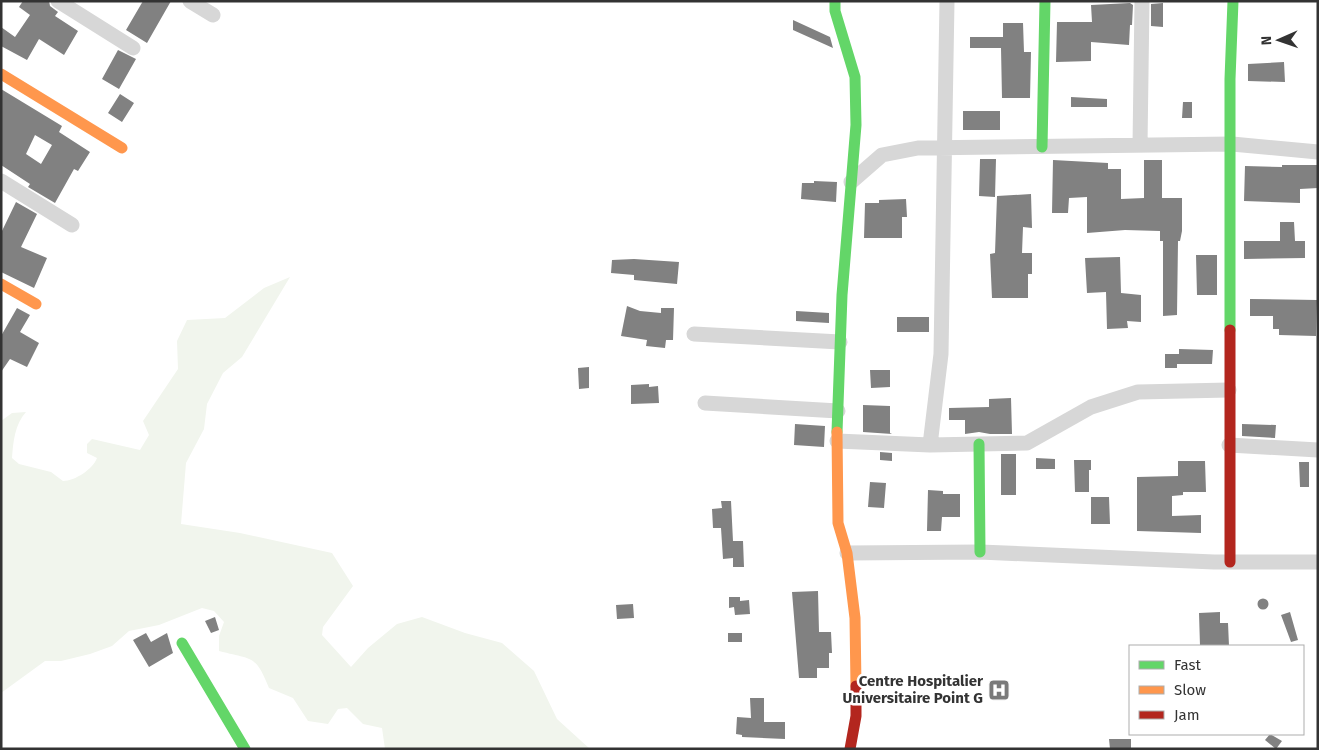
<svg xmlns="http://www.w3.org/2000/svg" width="1319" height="750" viewBox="0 0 1319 750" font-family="'Fira Sans',sans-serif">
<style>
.green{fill:#f1f5ed}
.building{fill:#818181;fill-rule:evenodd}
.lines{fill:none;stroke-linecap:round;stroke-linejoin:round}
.street{stroke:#d7d7d7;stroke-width:15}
.fast{stroke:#63d668;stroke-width:11}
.slow{stroke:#ff974d;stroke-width:11}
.jam{stroke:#b3261e;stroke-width:11}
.labels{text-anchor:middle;stroke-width:5;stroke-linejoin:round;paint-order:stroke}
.poi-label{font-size:15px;font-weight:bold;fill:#333;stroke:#fff;text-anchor:end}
</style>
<rect width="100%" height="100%" fill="#fff"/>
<path class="green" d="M290,277L242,357L223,373L207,404L204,429L186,463L181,524L240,533L332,553L353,586L323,627L322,635L351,667L368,648L397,624L422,617L465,633L502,643L534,671L557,719L590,749H385L382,728L363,724L347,708L338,709L328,724L308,721L293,698L269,688C255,654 253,660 219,651V636L224,622L214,611L202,608L159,625L129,631L112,646L90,654L61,661H45L1,693V421L12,413L26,412C15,424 13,442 12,458L19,464L51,472L63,481C75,481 93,469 97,458L87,453V444L92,439L140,450L149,435L143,421L178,369L177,341L187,320L225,318L264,288Z"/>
<path class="building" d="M23,1H49L50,6L58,12L55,16L78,31L64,55L39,39L27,60L1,46V27L15,37L30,15L19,7Z
M143,1H171L147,43L126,30Z
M1130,3L1133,5L1132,25H1130L1129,45L1091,42V61L1056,62L1057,22H1092L1091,5Z
M1163,3V27L1151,26V4Z
M793,20L830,37L833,48L793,30Z
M1003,23H1023L1024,52H1031L1030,98H1002L1001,48H970V37H1003Z
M118,50L136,59L119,89L102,79Z
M1284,62L1285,82L1248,81V64Z
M1,89L62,126L59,132L90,152L78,171L74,169L55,203L28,187L30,184L1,165ZM35,135L52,145L41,164L26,154Z
M120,94L134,103L122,122L108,113Z
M1071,97L1107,99V107H1071Z
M1183,102H1192V118H1182Z
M963,111H1000V130H963Z
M980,159H996L995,197L979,196Z
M1053,160L1108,163V169H1121V199L1144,198V160H1162V198H1182V231L1180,241H1178L1177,315L1163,316V241H1160V231L1125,230L1087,233V197L1069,198L1068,213H1052Z
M1282,165H1318V188L1300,189V203L1244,201L1245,166L1282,167Z
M814,181L837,182L836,202L801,199L802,183H814Z
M1031,194L1032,228L1023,227L1022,253H1032V274H1028V298H992L990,254L995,253L997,196Z
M906,199L907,217H902V238H864L865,203H879V200Z
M16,202L37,214L21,247L47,258L34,288L1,272V233Z
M1280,222H1294L1295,241H1305V258L1244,259V241H1280Z
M1196,255H1217V295H1197Z
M1120,257L1121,293L1141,295V322L1127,321L1128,328L1107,329L1106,292L1087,293L1085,258Z
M634,259L679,262L677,284L634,280V275L611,273L612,260Z
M1250,299L1317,300L1316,336L1279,335V329H1273V316H1250Z
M627,306L640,311L661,313V308H674L673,340H666L665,348L646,346L647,340L621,336Z
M17,308L30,315L20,332L39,343L27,367L10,359L1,372V336Z
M796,311L829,313V323L796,321Z
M897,317H929V332H897Z
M1179,349L1213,350L1212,364H1177V368H1165V354H1179Z
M589,367V388L579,389L578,368Z
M870,370H890V387L871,388Z
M649,384V387L658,386L659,403L631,404V385Z
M1011,398L1012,434H990L979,432L965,434V420H949V408L989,407V399Z
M863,405L890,406V433L892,434L863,432Z
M795,424L825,426L824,447L794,445Z
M1242,424L1276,425L1275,438L1242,436Z
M880,452L892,453V461L880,460Z
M1001,454H1016V495H1001Z
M1036,458L1055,459V469H1036Z
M1074,460H1091V470H1089V492H1075Z
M1178,461H1205L1206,492H1183V495L1172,496V516L1201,515V533L1137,531V477L1178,476Z
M1299,462H1309V487H1300Z
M870,482L886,483L884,508L868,507Z
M928,490L943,491V494H960V517H942L941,531H927Z
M1091,497H1109L1110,524H1091Z
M721,501H731L733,541H743L744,567H733V558L723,559L721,528H713L712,509L722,508Z
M818,591L819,632H831L832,653H829V668H817V678H799L792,592Z
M729,597H740V601L749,600L750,614L735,615L734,607L729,608Z
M1257.5 604a5.5 5.5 0 1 1 11 0a5.5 5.5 0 1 1-11 0Z
M633,604L634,618L617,619L616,605Z
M1220,612V623H1228L1229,646H1200L1199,613Z
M1290,612L1298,640L1291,642L1281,615Z
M215,617L219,630L211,633L205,621Z
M146,633L151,642L167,633L173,653L149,667L133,640Z
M728,633H742V642H728Z
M750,698H764V722H785V739L742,737V735L736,734L737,717L751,718Z
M1270,734L1282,741L1276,749L1265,740Z
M1109,739H1131V749H1110Z"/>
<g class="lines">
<path class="street" d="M58,1L133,48
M190,1L213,15
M1140,145L1142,1
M1,181L72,225
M851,182L882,155L918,148L1232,144L1318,152
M694,334L840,342
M705,403L838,411
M837,441L930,445L1027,443L1091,407L1138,392L1229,390
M930,445L941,354L947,1
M1229,445L1318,450
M847,553L980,552L1214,562H1318"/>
<path class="fast" d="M835,1V11L855,77L856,125L842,295L837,432
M1042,147L1045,1
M1230,330V79L1233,1
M979,444L980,552
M182,643L245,749"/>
<path class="slow" d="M1,74L122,148
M1,284L36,304
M837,432L838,523L847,553L855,618L856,686"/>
<path class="jam" d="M1230,330V562
M850,749L856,716V686"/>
</g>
<defs>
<g id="hospital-square" transform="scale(1.125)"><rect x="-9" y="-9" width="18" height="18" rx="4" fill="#7a7a7a" stroke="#fff"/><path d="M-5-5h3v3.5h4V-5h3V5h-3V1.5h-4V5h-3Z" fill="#fff"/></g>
</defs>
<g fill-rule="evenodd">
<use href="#hospital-square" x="999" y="690"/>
</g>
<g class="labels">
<g class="poi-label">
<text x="983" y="686">Centre Hospitalier<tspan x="983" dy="17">Universitaire Point G</tspan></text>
</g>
</g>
<rect width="1319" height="750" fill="none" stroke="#333333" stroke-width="5"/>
<rect x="1129" y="645" width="175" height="90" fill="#ffffff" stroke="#adadad"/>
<rect x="1139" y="661" width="25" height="8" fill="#63d668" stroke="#adadad"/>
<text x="1174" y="670" font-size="15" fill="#333333">Fast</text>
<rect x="1139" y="686" width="25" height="8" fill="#ff974d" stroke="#adadad"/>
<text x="1174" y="695" font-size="15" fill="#333333">Slow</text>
<rect x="1139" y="711" width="25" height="8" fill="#b3261e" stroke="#adadad"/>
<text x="1174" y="720" font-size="15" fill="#333333">Jam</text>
<g transform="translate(1279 40) rotate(268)" stroke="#ffffff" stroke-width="4" paint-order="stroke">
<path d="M0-4L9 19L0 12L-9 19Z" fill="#333333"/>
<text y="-8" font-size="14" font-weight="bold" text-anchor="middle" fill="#333333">N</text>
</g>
</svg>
